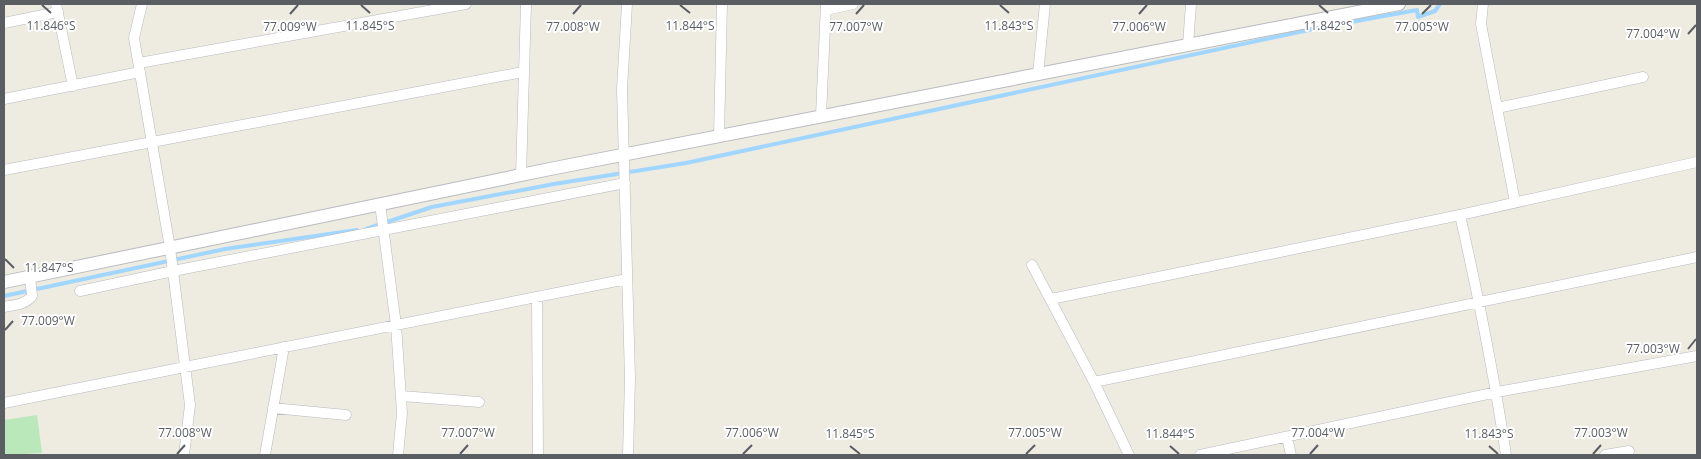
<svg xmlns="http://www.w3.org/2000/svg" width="1701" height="459" viewBox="0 0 1701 459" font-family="'Open Sans',sans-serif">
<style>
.green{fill:#bbe8bb}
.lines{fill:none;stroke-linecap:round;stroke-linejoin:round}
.stream{stroke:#a0d6ff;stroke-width:4}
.minor-casing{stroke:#b7babf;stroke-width:11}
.tertiary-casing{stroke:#b7babf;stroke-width:14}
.minor{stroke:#fff;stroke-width:10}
.tertiary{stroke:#fff;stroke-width:12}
.ticks{fill:none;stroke:#5a5e63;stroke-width:2}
.ticks-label{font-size:12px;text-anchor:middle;fill:#5a5e63;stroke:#fff;stroke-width:4;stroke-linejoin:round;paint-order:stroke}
</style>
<rect width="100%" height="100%" fill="#eeebe1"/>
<path class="green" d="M37,415L42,453L4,455V420Z"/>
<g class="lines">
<path class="stream" d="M366,229L432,207L554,184L686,163L1318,28L1417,10L1418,17L1435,11L1440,4
M4,296L225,249L357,230"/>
<g class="minor-casing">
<path id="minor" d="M56,4L73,86
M142,4L134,38L170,248L190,405L184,455
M627,4L622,89L630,378L628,455
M1483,4L1481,24L1515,202
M826,10L853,4
M4,23L58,12
M1188,45L1191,4
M139,63L466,4
M1038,74L1045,4
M4,99L140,72
M1497,108L1643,77
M821,116L826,4
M719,136L722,4
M4,170L523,72
M521,175L526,4
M380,204L396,325L402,413L398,455
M1460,215C1478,295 1494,374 1506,455
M1032,265L1094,382L1129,455
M80,291L173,271L625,183
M537,297L538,455
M1051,299L1460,215L1697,162
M4,307C14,305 25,305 32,296L30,277
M1094,382L1697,257
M401,396L479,402
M4,403L627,279
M273,408L346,415
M1287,437L1291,455
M265,455L284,347
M1200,455L1497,392L1697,356
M1605,455L1629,451"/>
</g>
<g class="tertiary-casing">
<path id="tertiary" d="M4,282L555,168L1399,4"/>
</g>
<use href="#minor" class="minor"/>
<use href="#tertiary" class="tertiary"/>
</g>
<path class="ticks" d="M42,5L51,13M361,5L370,13M680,5L690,13M1000,5L1009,13M1319,5L1328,13M290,14L298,5M573,14L581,5M856,14L864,5M1139,14L1147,5M1422,14L1431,5M1688,34L1696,25M5,259L14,268M5,330L13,321M1688,349L1696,339M850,446L860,454M1170,446L1179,454M1489,446L1498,454M177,454L185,445M460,454L468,445M743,454L752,445M1026,454L1035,445M1310,454L1318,445M1593,454L1601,445"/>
<g class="ticks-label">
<text x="690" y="30">11.844°S</text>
<text x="51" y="30">11.846°S</text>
<text x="370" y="30">11.845°S</text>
<text x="1009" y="30">11.843°S</text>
<text x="1328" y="30">11.842°S</text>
<text x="290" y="31">77.009°W</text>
<text x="573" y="31">77.008°W</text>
<text x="856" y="31">77.007°W</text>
<text x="1139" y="31">77.006°W</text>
<text x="1422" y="31">77.005°W</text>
<text x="1653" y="38">77.004°W</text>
<text x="49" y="272">11.847°S</text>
<text x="48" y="325">77.009°W</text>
<text x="1653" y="353">77.003°W</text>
<text x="185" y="437">77.008°W</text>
<text x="468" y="437">77.007°W</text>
<text x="752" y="437">77.006°W</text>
<text x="1035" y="437">77.005°W</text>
<text x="1318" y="437">77.004°W</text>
<text x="1601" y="437">77.003°W</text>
<text x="850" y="438">11.845°S</text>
<text x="1170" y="438">11.844°S</text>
<text x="1489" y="438">11.843°S</text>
</g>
<rect width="1701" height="459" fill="none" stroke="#5a5e63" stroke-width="10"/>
</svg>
